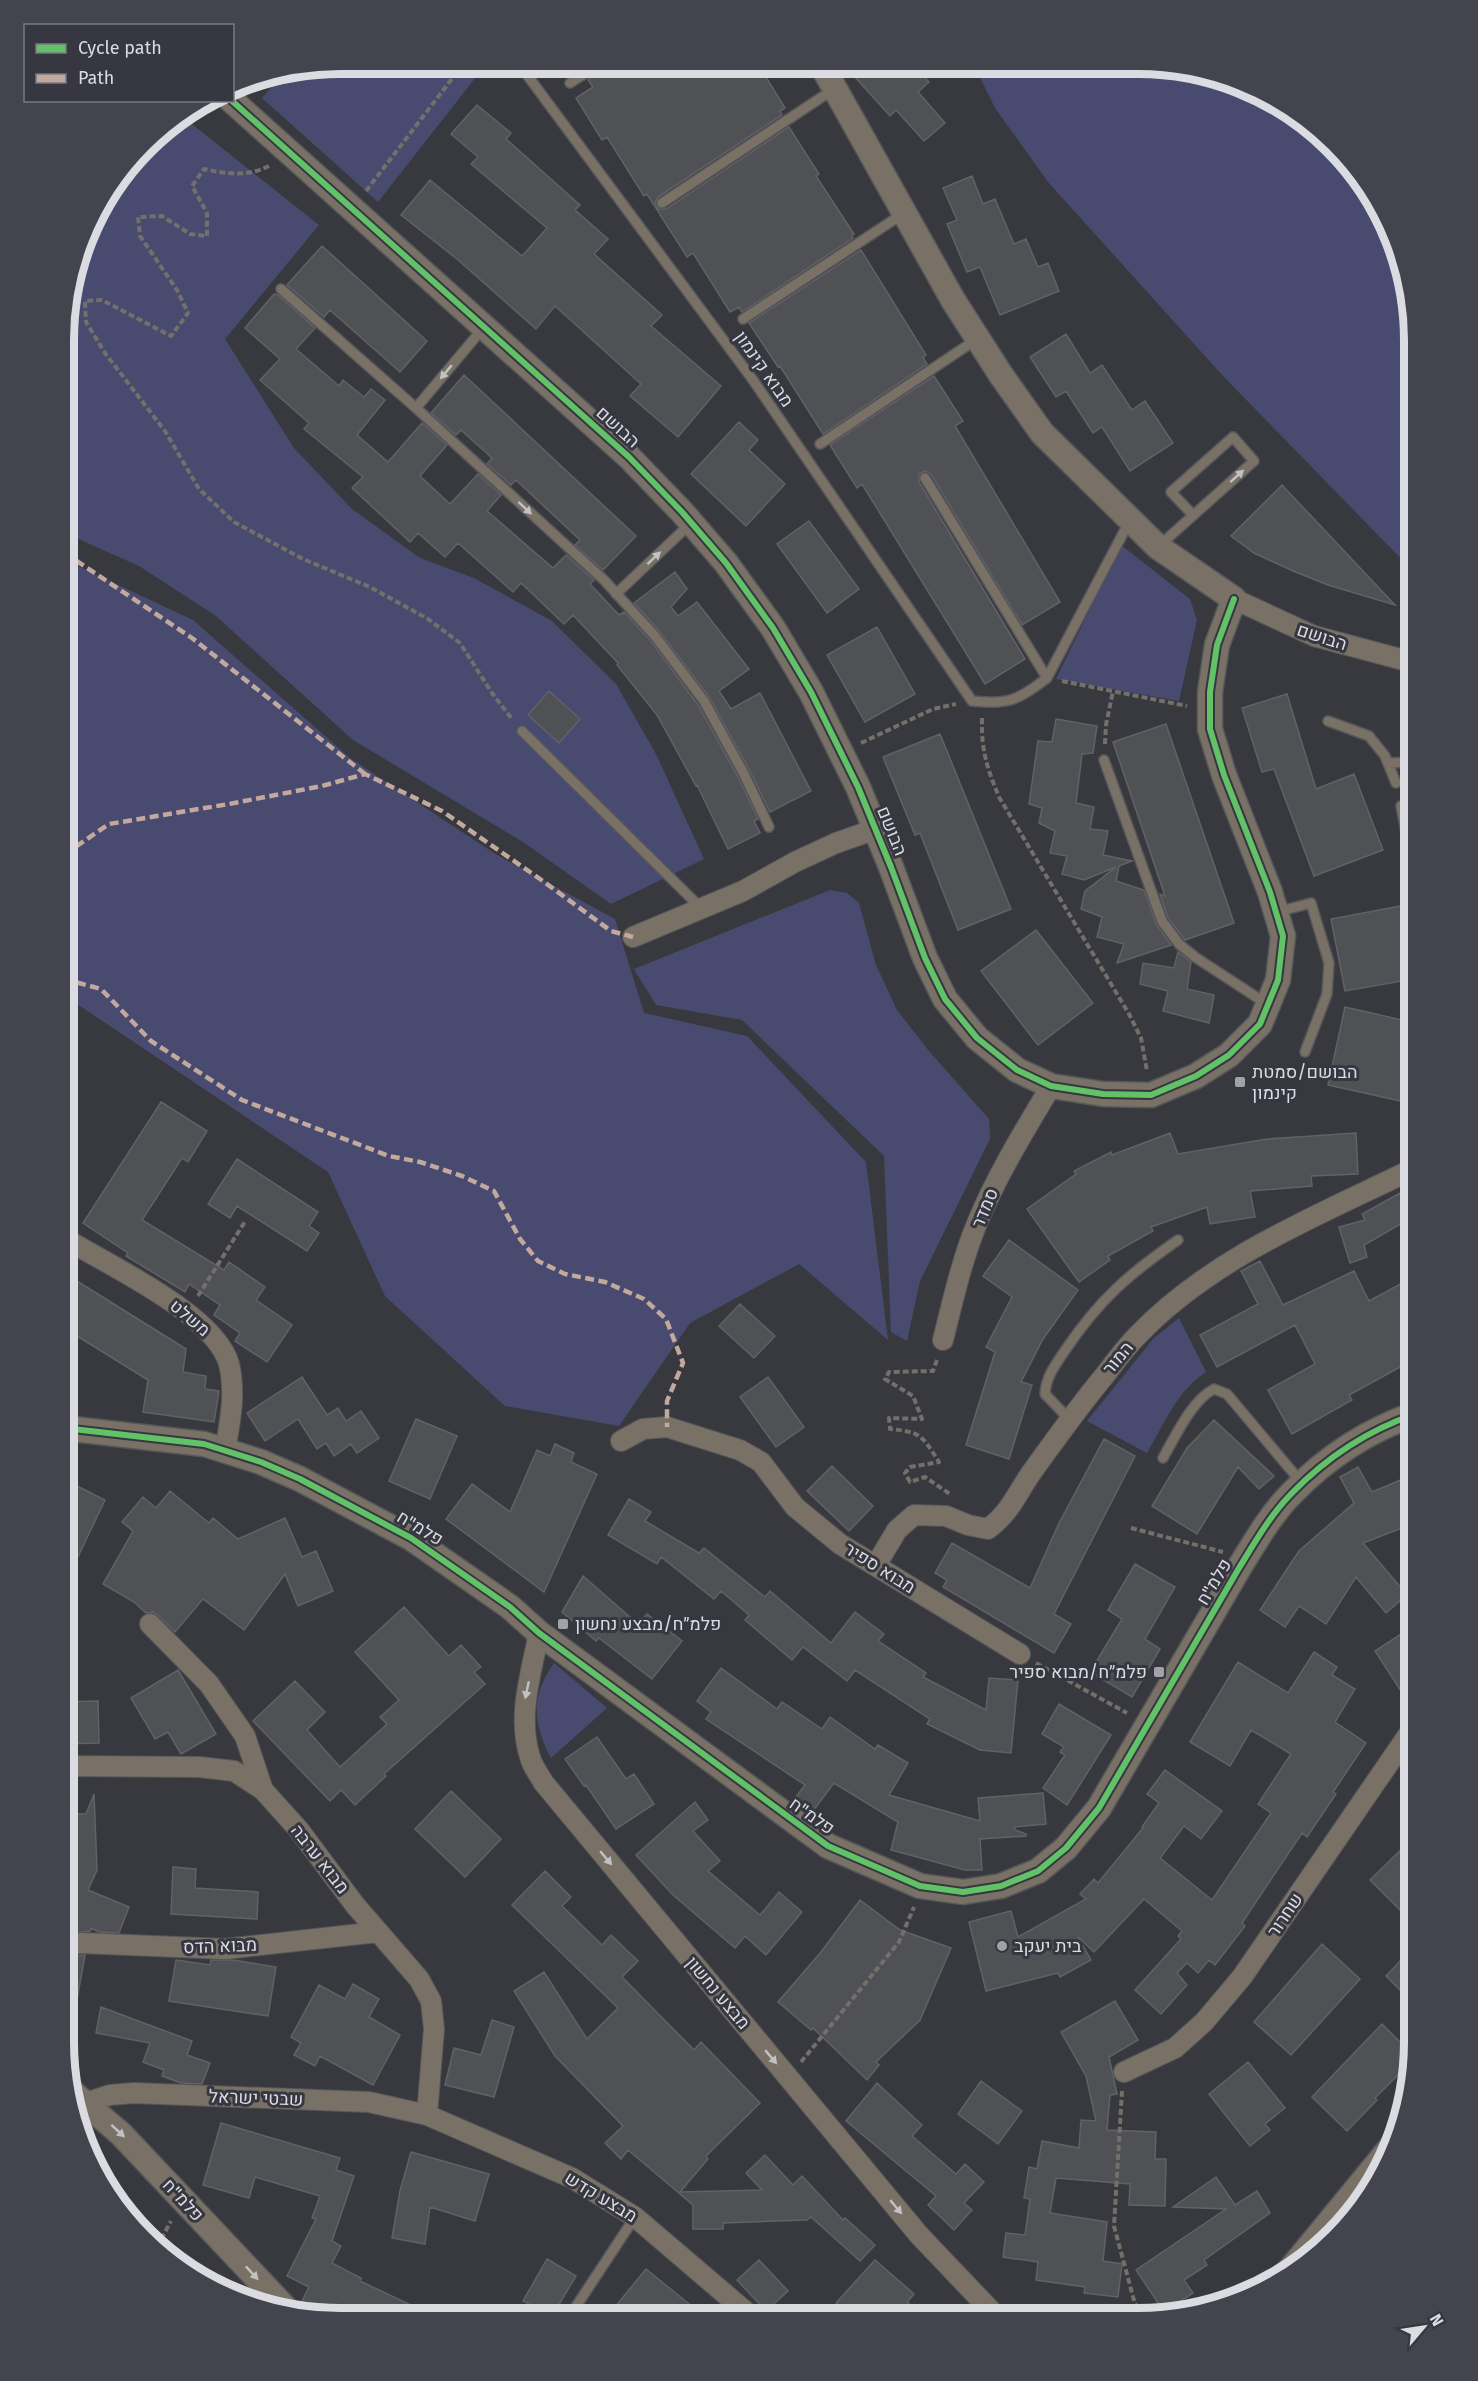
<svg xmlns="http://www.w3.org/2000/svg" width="1478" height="2381" viewBox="0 0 1478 2381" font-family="'Fira Sans',Heebo,sans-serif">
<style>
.green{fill:#484b6f}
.building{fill:#4f5154;stroke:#616267;stroke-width:1.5}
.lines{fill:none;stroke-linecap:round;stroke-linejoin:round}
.service-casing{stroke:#56575b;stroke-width:12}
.minor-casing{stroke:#56575b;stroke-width:22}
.tertiary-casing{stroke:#56575b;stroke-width:27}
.path{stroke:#736f6b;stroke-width:4;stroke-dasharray:6 3;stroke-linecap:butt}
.service{stroke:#797166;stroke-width:9}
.minor{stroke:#797166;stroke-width:20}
.tertiary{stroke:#797166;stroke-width:24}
.quiet{stroke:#c3a89e;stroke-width:4.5;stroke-dasharray:9 4.5;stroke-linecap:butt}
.cycleway-casing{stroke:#363740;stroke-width:10}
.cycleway{stroke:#61c268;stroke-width:6}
.oneway{fill:#c2c1c3}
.poi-dot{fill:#a2a3a9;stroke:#363740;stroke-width:2}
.labels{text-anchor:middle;stroke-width:6;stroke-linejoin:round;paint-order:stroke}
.street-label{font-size:18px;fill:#dbdce2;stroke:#363740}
.poi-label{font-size:18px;fill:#dbdce2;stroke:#363740;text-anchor:start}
.rim{fill:none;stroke:#dbdce2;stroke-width:8}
</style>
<rect width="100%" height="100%" fill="#38393e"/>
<path class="green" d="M340,63H487L378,202L262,98L283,74Z
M974,65H1175L1244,84L1307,120L1358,172L1394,234L1415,340V573L1224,377L1048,182L995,108Z
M183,117L319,225L225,339L294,448L352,509L420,558L474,578L552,621L616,684L656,754L704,859L611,904L523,842L353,740L216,616L139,566L65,533V304L92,217Z
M1121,545L1190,599L1197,620L1179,701L1056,679Z
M65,560L193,620L350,758L497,855L615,919L644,1013L747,1036L866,1162L888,1340L799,1264L690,1323L619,1426L505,1406L385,1296L328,1172L77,1004L64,1000Z
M830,890L847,893L859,903L876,965L897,1010L929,1051L989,1119L990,1139L920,1281L907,1341L891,1332L884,1156L742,1020L656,1005L634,969Z
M1179,1318L1206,1372C1177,1391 1164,1424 1147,1453L1087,1421L1153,1339Z
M554,1663L607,1708L551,1758C533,1723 530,1697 554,1663Z"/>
<path class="building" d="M607,64H758L785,108L780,111L782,115L658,197L655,203L658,209H666L789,127L819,174L816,176L854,234L852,235L853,238L742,312L739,307L730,312L693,253L687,257L647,194L644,196L607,137L602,140L576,98L593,87L588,80L604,69Z
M869,65H913L929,82L918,92L945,123L924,141L896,110L890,116L855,77Z
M477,105L511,133L506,139L580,205L575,210L608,239L594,254L662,315L651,326L721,386L678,437L630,396L641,384L555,306L536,329L457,259L401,215L430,180L522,256L547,228L471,164L478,157L451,134Z
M972,176L983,204L995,199L1014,244L1026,239L1038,267L1048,263L1059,291L1000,315L980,267L967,272L947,224L957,220L943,188Z
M322,246L427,341L400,372L330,310L324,317L287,285Z
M861,250L926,355L923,357L927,364L823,434L780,366L778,367L749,323Z
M274,294L278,295L315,328L296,349L339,386L343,380L364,397L371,389L385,400L357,435L388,462L422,423L447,445L420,476L450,504L478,474L501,495L487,511L553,568L566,555L594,580L590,584L619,615L624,612L650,640L698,705L738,777L758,819L754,821L760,833L728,849L697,785L696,786L657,715L617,665L618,663L573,615L564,624L521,583L513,592L458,543L445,557L418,533L410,542L352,488L363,477L304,429L309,423L260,380L280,359L245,328Z
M1066,334L1090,373L1102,365L1132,410L1145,401L1173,443L1130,471L1102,427L1093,433L1066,391L1056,397L1030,357Z
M464,375L636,536L603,570L575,545L580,540L516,480L511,485L487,464L492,458L461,430L456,435L431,413Z
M934,376L963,421L955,426L1060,602L1022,625L931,474L925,471L919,474V482L1025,659L985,684L862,484L857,488L830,445Z
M739,422L758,440L749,450L785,484L746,526L691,474Z
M1282,485L1395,605L1328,585L1293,571L1254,553L1231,536Z
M809,521L859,589L827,613L777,544Z
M675,572L687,589L671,607L678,616L697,602L749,669L719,691L731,709L760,693L811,791L770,812L750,771L709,697L660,632L634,603Z
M877,627L915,694L865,722L827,655Z
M549,691L580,719L559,743L528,715Z
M1287,694L1316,789L1354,774L1383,850L1314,876L1274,769L1262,772L1242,708Z
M1056,719L1097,726L1093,753L1082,754L1076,803L1094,807L1090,829L1108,831L1103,855L1132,861L1119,866L1116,881L1144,890L1156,924L1171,945L1117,963L1124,944L1097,937L1102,917L1081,909L1085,891L1116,867L1084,880L1062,874L1067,856L1050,853L1055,831L1039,823L1042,808L1029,804L1038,741L1052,742Z
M1166,724L1234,923L1185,940L1168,918L1160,894L1165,896L1113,742Z
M940,734L1011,909L958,930L920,833L915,835L883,757Z
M1401,906L1414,979L1345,991L1331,919Z
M1036,930L1093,1003L1038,1045L981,971Z
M1178,952L1191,962L1187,989L1214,995L1209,1023L1163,1011L1168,991L1140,984L1143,963L1174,968Z
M1345,1007L1415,1023V1036L1401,1101L1328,1085Z
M161,1102L207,1131L188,1162L182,1158L142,1220L224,1270L229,1262L265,1287L256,1300L292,1325L267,1362L235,1341L240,1333L214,1315L220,1305L189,1284L185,1292L126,1256L128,1253L83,1223Z
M1170,1133L1178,1154L1267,1139L1356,1133L1358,1174L1311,1176L1312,1186L1250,1191L1255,1217L1210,1224L1207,1207L1151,1227L1153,1231L1108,1256L1110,1260L1079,1282L1027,1209L1076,1174L1074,1171L1111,1152L1112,1155Z
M237,1159L318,1212L309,1226L319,1233L307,1251L237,1206L230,1218L208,1204Z
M1400,1193L1413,1217L1364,1245L1367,1257L1350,1263L1339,1227L1365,1220L1362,1214Z
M1009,1240L1078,1290L1043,1339L1021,1382L1032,1385L1009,1459L966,1445L995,1352L986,1347L1012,1297L983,1276Z
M1260,1261L1283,1305L1354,1271L1369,1301L1408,1280L1415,1292V1359L1349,1395L1352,1400L1292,1434L1268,1390L1315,1364L1295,1325L1217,1367L1200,1335L1258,1304L1241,1271Z
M64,1273L186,1349L183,1372L206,1376L205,1389L219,1391L214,1422L143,1412L148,1380L64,1328Z
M740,1304L775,1336L754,1358L719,1326Z
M302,1377L327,1415L338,1408L346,1421L361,1411L379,1438L357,1453L351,1444L334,1456L326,1443L317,1449L298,1419L265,1441L247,1413Z
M768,1377L804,1427L776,1447L740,1397Z
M416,1419L457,1436L430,1499L389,1481Z
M1214,1420L1274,1476L1259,1489L1238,1467L1197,1534L1152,1506L1187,1448Z
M1104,1439L1135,1456L1054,1614L1071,1624L1054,1653L943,1587L947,1580L935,1573L952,1543L1030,1588L1059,1523Z
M555,1444L574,1453L571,1462L597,1474L544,1592L446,1519L472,1484L510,1512L537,1450L550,1456Z
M832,1466L873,1506L849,1531L807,1491Z
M1358,1467L1372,1492L1415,1474V1523L1363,1543L1407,1595L1386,1613L1356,1577L1326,1624L1299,1606L1285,1627L1260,1610L1299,1551L1354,1503L1340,1477Z
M75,1485L105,1500L64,1586V1508Z
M170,1491L209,1523L213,1518L238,1539L285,1518L302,1557L316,1551L333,1591L298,1606L285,1574L244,1630L203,1599L175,1632L158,1615L153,1612L146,1613L134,1602L103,1584L133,1531L122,1522L143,1497L156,1508Z
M629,1499L651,1512L645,1521L699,1553L704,1548L765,1597L770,1591L831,1643L855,1612L884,1634L878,1641L926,1673L923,1677L986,1710L989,1678L1018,1680L1011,1753L980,1750L927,1724L930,1719L855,1670L847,1681L803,1647L792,1660L745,1620L749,1615L721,1591L714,1599L661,1557L657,1564L608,1535Z
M1135,1564L1175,1587L1145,1639L1160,1649L1132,1697L1090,1672L1122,1619L1108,1610Z
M583,1576L638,1624L647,1614L682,1641L652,1679L599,1638L596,1641L562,1612Z
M404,1607L449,1656L461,1645L481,1667L474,1672L485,1684L384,1774L386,1776L355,1805L341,1790L330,1801L253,1721L295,1681L325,1712L307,1730L340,1767L387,1724L380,1717L399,1700L355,1652Z
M1415,1625V1683L1401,1691L1375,1651Z
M1314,1652L1337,1667L1332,1675L1355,1689L1335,1722L1366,1743L1333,1792L1336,1794L1307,1837L1302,1833L1242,1923L1245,1926L1215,1965L1209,1960L1198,1973L1187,1963L1177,1973L1187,1985L1161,2014L1135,1990L1181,1939L1178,1936L1182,1931L1144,1899L1094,1952L1078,1937L1091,1960L1060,1977L1058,1973L986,1991L969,1922L1011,1911L1018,1937L1086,1899L1080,1894L1094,1879L1098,1883L1143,1828L1142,1827L1159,1803L1147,1794L1165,1770L1222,1811L1201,1839L1184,1826L1160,1858L1212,1900L1271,1813L1258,1804L1291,1754L1251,1730L1230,1766L1190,1742L1238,1662L1288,1693Z
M721,1668L777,1709L782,1702L822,1729L830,1717L875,1749L878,1745L908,1763L889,1795L980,1821L978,1798L1043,1793L1046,1824L1014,1827L1015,1830L1026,1834V1836L980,1839L982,1870H965L891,1850L898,1822L834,1783L810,1815L792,1802L805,1785L706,1719L711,1712L697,1701Z
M178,1670L216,1734L181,1754L168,1732L155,1739L131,1698Z
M98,1701L99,1743L63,1744V1702Z
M1059,1704L1111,1735L1067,1805L1043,1788L1065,1755L1060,1752L1064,1747L1042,1734Z
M597,1737L626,1779L634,1774L654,1804L616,1829L586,1785L584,1786L565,1759Z
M451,1791L501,1839L465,1877L415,1829Z
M94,1794L97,1870L88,1890L129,1907L119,1933L99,1932L91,1928L90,1931L63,1935V1871L74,1844H63V1814H86Z
M695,1802L708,1820L693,1831L720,1861L708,1871L760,1915L779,1892L802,1912L766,1955L745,1936L735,1948L673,1895L636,1855Z
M1414,1837V1898L1401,1911L1370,1880Z
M173,1867L196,1869L195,1888L258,1892L257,1919L171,1914Z
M545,1871L571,1897L562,1906L602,1945L611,1935L638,1961L622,1977L694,2050L701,2042L760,2103L706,2156L708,2159L680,2192L762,2190L746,2173L765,2155L793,2185L802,2176L843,2220L845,2218L875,2245L860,2261L811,2217L807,2220L723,2223V2229H693V2205L628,2150L621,2159L605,2143L623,2126L555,2056L514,1991L544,1972L587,2039L618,2008L512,1905Z
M860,1900L900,1930L951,1948L920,2020L876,2062L879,2065L867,2080L813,2028L811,2030L778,2002L821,1952Z
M1322,1944L1360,1979L1291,2055L1254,2022Z
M85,1955L73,2022L63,2021V1959Z
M176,1960L210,1965L211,1960H233L276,1967L268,2016L169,2001Z
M1401,1960L1414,1974V2004L1386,1976Z
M353,1984L379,1999L369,2017L400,2035L373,2085L320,2056L315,2066L294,2055L301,2043L291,2037L319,1985L345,1999Z
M1115,2001L1138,2040L1109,2057L1117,2094L1110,2095L1107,2130L1156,2132L1155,2159H1166L1165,2206L1129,2205L1130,2184L1056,2178L1050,2213L1107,2222L1103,2261L1122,2264L1118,2297L1084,2293L1085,2287L1036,2280L1038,2262L1003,2257L1006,2233L1025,2235L1030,2199L1024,2198L1029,2167L1037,2169L1042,2141L1079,2148L1081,2120L1096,2121L1086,2076L1061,2032Z
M101,2007L192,2041L187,2055L210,2063L202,2084L181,2083L162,2076L164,2070L143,2062L150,2043L96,2033Z
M492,2020L514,2027L494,2097L445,2085L454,2048L481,2055Z
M1382,2024L1414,2056V2059L1375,2098L1377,2100L1347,2131L1312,2097Z
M1248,2062L1285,2108L1265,2124L1270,2130L1250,2146L1209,2094Z
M981,2081L1022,2111L998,2144L958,2114Z
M877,2083L922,2125L912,2136L956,2174L965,2164L984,2182L964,2203L972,2210L954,2230L928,2205L936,2196L846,2121Z
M221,2123L340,2158L336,2170L354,2176L332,2241L341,2246L332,2263L361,2278L360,2281L434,2316H312L302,2311L300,2305L309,2287L287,2276L316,2219L312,2218L320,2196L255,2177L249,2198L203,2185Z
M411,2152L489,2174L475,2221L430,2207L425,2244L392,2238L400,2191Z
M1216,2177L1235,2205L1257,2191L1270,2213L1204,2260L1207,2265L1184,2280L1193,2293L1164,2312L1136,2270L1226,2209L1173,2207Z
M547,2259L576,2276L552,2316L523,2301Z
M759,2260L788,2291L766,2311L737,2280Z
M875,2260L914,2294L907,2302L925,2317H851L836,2303Z
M646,2269L705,2317H627L615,2307Z"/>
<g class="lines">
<g class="service-casing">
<path id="service" d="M519,64L753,380L972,701C1008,705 1019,700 1047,678L1129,522
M570,83L600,64
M662,203L834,89
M281,289L416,408
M743,319L904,213
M484,327L416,408L604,580L655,636L704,701L744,774L769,827
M820,444L977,339
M925,478L1047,678
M1160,545L1254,461L1233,437L1171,492L1193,515
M616,594L690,524
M1328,721L1369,736L1385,756L1396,783
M522,731L701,908
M1104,760L1162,921L1179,944L1195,957L1267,1004
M1388,763L1415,762
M1401,806L1415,878
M1277,912L1311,903L1329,963L1327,994L1305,1052
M1069,1419L1045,1394C1046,1376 1056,1364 1066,1349C1100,1299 1129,1274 1178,1240
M1163,1458C1175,1437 1192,1400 1214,1389L1227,1394L1301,1482
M571,2314L635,2217"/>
</g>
<g class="minor-casing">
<path id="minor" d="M1234,599L1314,636L1415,663
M633,937L743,891L795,862L836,843L876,829
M64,1238C108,1265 215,1314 229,1364C236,1394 230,1422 225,1451
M943,1340C953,1300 962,1259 978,1221C998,1173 1025,1130 1051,1086
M621,1441L643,1429L667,1427L740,1450L761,1462L795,1507L840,1544L1020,1654
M876,1565L897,1530L914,1515L946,1516L968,1525L988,1529C1012,1511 1017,1492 1034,1469C1057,1437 1080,1405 1105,1375C1115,1362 1125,1348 1137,1336C1212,1257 1319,1215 1415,1168
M150,1624L209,1684L245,1736L263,1790
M539,1633C531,1674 517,1716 530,1757C532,1766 539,1774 543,1782L919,2235L998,2318
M63,1766L199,1767L234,1771L263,1790L299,1830L355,1905L419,1979L431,2001L434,2029L427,2115
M63,1947L81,1943L225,1949L378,1932
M1124,2072L1175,2048L1204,2022L1242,1977L1415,1725
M85,2103L110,2095L134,2093L369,2102L427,2115L572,2178L635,2217L752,2317"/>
</g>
<g class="tertiary-casing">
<path id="tertiary" d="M231,100L629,457L682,512L726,563L773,628L811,692L858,787L891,867L925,958L945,999L977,1038L1017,1070L1051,1086L1103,1094L1151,1095L1196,1076L1229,1055L1260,1024L1278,980L1283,936L1270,892L1224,775L1210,729V692L1217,645L1234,599L1158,547L1042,433L1001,375L953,300L821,64
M64,1428L204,1444L261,1462L300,1479L411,1538L510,1607L539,1633L828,1846L920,1886L963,1892L1001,1886L1038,1871L1066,1848L1099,1808L1239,1568C1255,1542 1271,1514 1292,1493C1326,1458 1369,1430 1415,1414
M73,2093L121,2134L288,2311
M1289,2271L1395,2142"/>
</g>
<path class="path" d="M269,166C247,177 227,174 204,169L192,186L207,213V236L190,234L162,216L138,217L140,236L177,290L188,313L171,336L102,300L85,301L86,322L105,353L165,431L199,489L234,522L303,559L370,587L428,619L460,643L492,693L512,719
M366,191L464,63
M1062,681L1187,706
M982,718C981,750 987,768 999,797L1129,1014L1141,1038L1147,1071
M861,743L933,709L956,704
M1105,744L1106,725L1113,691
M198,1296L246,1220
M937,1360L933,1371L889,1372L885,1379L913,1396L922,1419L889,1418L890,1429C922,1432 922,1436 939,1462L910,1467L905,1473L910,1482L925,1477L950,1494
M1131,1528L1223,1552
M1036,1663L1127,1713
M801,2062L899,1942L914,1907
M1122,2091L1114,2226L1135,2304L1147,2316
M157,2247L171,2221
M951,2317L959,2308"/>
<use href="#service" class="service"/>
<use href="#minor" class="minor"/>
<use href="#tertiary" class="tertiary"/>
<path class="quiet" d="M65,553L192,638L365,774
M65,854L109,824L229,804L322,786L365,774L442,811L540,879L611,931L633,937
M64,979L101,989L151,1041L242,1100L389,1156L420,1162L462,1176L494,1191L520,1239L538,1261L565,1274L605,1282L644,1299L666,1319L683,1363L667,1401V1427"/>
<g class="cycleway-casing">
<path id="cycleway" d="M231,100L629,457L682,512L726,563L773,628L811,692L858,787L891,867L925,958L945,999L977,1038L1017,1070L1051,1086L1103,1094L1151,1095L1196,1076L1229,1055L1260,1024L1278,980L1283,936L1270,892L1224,775L1210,729V692L1217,645L1234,599
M64,1428L204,1444L261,1462L300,1479L411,1538L510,1607L539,1633L828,1846L920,1886L963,1892L1001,1886L1038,1871L1066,1848L1099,1808L1239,1568C1255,1542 1271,1514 1292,1493C1326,1458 1369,1430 1415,1414"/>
</g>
<use href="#cycleway" class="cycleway"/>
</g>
<defs><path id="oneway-solid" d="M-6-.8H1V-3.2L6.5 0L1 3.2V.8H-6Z" transform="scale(1.5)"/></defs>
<g class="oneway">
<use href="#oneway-solid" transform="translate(446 372) rotate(130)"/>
<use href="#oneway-solid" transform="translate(1237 476) rotate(-42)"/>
<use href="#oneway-solid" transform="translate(525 508) rotate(43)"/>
<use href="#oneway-solid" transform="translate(654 558) rotate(-43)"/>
<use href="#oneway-solid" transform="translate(527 1690) rotate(102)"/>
<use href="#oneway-solid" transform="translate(606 1858) rotate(50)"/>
<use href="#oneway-solid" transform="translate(771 2057) rotate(50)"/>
<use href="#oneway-solid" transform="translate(118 2131) rotate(42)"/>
<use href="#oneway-solid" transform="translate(896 2207) rotate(50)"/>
<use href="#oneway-solid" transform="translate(252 2273) rotate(47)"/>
</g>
<g class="poi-dot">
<rect x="1234" y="1076" width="12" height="12" rx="3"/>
<rect x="557" y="1618" width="12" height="12" rx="3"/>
<rect x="1153" y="1666" width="12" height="12" rx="3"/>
<circle cx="1002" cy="1946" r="6"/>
</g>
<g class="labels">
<g class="street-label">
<text transform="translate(764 369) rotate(55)" y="6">מבוא קינמון</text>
<text transform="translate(618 427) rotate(42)" y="6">הבושם</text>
<text transform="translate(1322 637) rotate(18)" y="6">הבושם</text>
<text transform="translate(892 831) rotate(68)" y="6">הבושם</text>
<text transform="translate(985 1208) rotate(-67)" y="6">סמדר</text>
<text transform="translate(190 1318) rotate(40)" y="6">משלט</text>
<text transform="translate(1118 1358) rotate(-51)" y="6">המור</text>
<text transform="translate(420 1528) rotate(31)" y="6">פלמ"ח</text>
<text transform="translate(880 1568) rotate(32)" y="6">מבוא ספיר</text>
<text transform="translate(1214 1582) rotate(-59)" y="6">פלמ"ח</text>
<text transform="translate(812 1816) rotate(35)" y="6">פלמ"ח</text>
<text transform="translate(320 1859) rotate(52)" y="6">מבוא ערבה</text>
<text transform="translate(1285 1915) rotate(-56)" y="6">שחרור</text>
<text transform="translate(220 1946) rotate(-2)" y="6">מבוא הדס</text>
<text transform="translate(718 1993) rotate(50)" y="6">מבצע נחשון</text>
<text transform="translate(256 2098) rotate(2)" y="6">שבטי ישראל</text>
<text transform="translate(601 2197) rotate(31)" y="6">מבצע קדש</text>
<text transform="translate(183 2200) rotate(47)" y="6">פלמ"ח</text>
</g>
<g class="poi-label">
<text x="1252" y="1078">הבושם/סמטת<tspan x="1252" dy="21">קינמון</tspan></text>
<text x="575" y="1630">פלמ״ח/מבצע נחשון</text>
<text x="1147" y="1678" text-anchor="end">פלמ״ח/מבוא ספיר</text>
<text x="1014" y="1952">בית יעקב</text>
</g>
</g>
<path d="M0 0H1478V2381H0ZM340 74H1138A266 266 0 0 1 1404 340V2042A266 266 0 0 1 1138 2308H340A266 266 0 0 1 74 2042V340A266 266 0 0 1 340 74Z" fill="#43444d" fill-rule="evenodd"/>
<path class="rim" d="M340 74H1138A266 266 0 0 1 1404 340V2042A266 266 0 0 1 1138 2308H340A266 266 0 0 1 74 2042V340A266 266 0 0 1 340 74Z"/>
<rect x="24" y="24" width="210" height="78" fill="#363740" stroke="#787981" stroke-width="1.5"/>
<rect x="36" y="44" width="30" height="9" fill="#61c268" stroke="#787981" stroke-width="1.5"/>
<text x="78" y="54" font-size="18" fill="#dbdce2">Cycle path</text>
<rect x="36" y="74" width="30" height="9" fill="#c3a89e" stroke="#787981" stroke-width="1.5"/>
<text x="78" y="84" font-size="18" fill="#dbdce2">Path</text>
<g transform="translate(1424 2327) rotate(61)" stroke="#363740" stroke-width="4.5" paint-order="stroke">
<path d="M0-4.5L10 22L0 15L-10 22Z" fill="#dbdce2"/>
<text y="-9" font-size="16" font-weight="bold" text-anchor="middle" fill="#dbdce2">N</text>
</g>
</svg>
